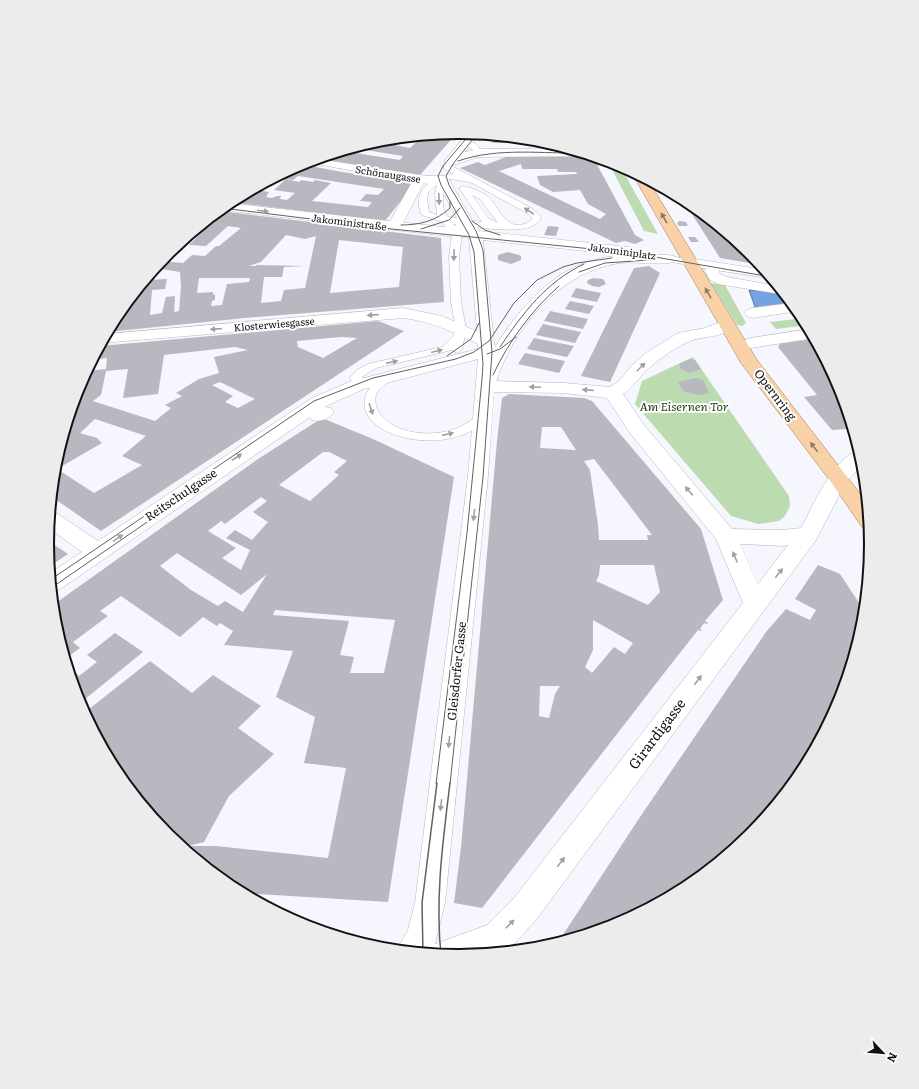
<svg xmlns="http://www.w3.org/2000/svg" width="919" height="1089" viewBox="0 0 919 1089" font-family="Literata,serif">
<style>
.green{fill:#bcdbb1}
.water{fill:#75a2e2;stroke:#5777a4}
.building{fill:#b8b8c1;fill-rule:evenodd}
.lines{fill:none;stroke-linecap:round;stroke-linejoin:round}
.service-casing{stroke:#b6b6bf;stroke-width:1}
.pedestrian-casing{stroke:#b6b6bf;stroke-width:1}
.minor-casing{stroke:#b6b6bf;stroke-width:1}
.primary-casing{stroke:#a47b4d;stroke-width:1}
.service{fill:#fff;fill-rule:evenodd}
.pedestrian{fill:#fff;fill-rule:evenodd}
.minor{fill:#fff;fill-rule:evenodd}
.primary{fill:#f8d1a6;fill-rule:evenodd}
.tram-far1{stroke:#616165;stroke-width:1}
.tram{stroke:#616165;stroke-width:1.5}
.oneway{fill:#a0a0a1}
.oneway2{fill:#907b65}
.labels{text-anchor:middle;stroke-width:4;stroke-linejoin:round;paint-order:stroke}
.far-street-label{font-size:10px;fill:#121215;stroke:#fff}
.street-label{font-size:12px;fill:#121215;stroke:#fff}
.park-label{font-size:12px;font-style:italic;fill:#234315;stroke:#fff}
.near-street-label{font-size:14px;fill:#121215;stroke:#fff}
.rim{fill:none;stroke:#121215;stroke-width:2}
</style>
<rect width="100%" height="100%" fill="#f6f6fe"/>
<path class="green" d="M607,160L619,164L658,234L644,231Z
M711,283L725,285L746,323L742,326L737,325Z
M804,318L808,325L776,329L770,322Z
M693,357L789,496L790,506L785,516L779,521L758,524L731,516L635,404L642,381Z"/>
<path class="water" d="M749,290L779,292L781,295L786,296L789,304L760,308L755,307Z"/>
<path class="building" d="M458,132L419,176L316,159L343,151L400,160L403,156L353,148L374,141L410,148L423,136Z
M496,136L540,140L550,143H494L491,142Z
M411,137L402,143L383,140V139Z
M506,157H593L635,235L644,240L635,244L625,241L616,243L460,168L478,162L485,165ZM521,164L522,169H557L558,172H576L577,174L537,176L540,185L553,192L580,190L588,204L606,214L600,219L499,171Z
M300,164L342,172L415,183L385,221L230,202L264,184L258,190L269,192L266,197L272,198L277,196H281L280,199L287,200L295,193L274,190L286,179L299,182L301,180L313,182L315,180L331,183L312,201L368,207L372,202L360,201L366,194L378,195L384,189L298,176L293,180L276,177Z
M681,197L689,202L751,253L761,265L720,258Z
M219,211L441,238L444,302L245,318L107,332L116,317H118L119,312L130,299H134L136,292L140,291L141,285L145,280L167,279L165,289L152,290L150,315L162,313L166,297L175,296L174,312L179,311L181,286L180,272L155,268L161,261L183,263L192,255L205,256L216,246H219L241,228L228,226L206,246L189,245L210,224L204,223ZM286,235L305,239L316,236L305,288L284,290L281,301L261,303L264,277H282L284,267L306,266L257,265L256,266H249L261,262ZM339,240L403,247L399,287L330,293ZM199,278H250L249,282L227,284L222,305L211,306L212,301L215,300V294L213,295V292L197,293Z
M679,221L686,222L688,226H679L677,223Z
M548,226L559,227L556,236L544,235Z
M688,237H695L699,242H691Z
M508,252L519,255L521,256V260L511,264L498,260V255Z
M649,266L660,273L610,382L581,376L634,268Z
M593,278L603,279L606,284L599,287L592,286L587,283L588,280Z
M576,288L601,293L597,302L571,297Z
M570,301L594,306L589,314L565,309Z
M550,311L588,319L583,329L544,321Z
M378,321L404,331L101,531L52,497L55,464L78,386L80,383L86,382L87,371L106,369L107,358L93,360L100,346ZM341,337L357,338L323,358L298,347L297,341ZM235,347L248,350L214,357L219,373L199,379L176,393L182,396L165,405L171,408L155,421L93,401L101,395L106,371L128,369L123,398L158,394L164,355ZM220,382L255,399L238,408L225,402L233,396L212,385ZM95,419L146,436L122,456L142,465L94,493L57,469L102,443L97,438L80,433Z
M543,324L581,332L575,343L536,335Z
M534,338L574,346L567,357L527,349Z
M815,339L841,387L857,442L846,429L832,430L804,397L817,395L778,347L780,343Z
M525,353L565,361L559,373L518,364Z
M690,359L695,360L701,369L690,373L681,369L679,364Z
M696,378L703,380L709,393L699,395L683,391L678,382Z
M509,394L584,398L592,401L701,529L723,600L705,621L708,623L707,624L704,623L700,629L702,630L701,631L698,630L672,663L482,908L454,903L461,847L497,441L502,398ZM542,427H561L576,450L540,448ZM594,459L652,535H647L648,540H599L598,525L590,470L584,461ZM600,565H654L660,592L648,605L596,581L599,575ZM593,620L633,643L625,654L614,647L592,673L585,667L593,650ZM540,686H560L555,694L549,718L539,716Z
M322,418L373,439L454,477L388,902L240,893L230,887L168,836L116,773L84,713L150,661L192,693L213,675L261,706L238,728L274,754L229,796L204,842L188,846H216L328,858L346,768L304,763L315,717L276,697L293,651L224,645L233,631L220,623L217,626L203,617L180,637L121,596L100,611L108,616L73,642L80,648L69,656L63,651L55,625L53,605L258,459ZM323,452H329L347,461L334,472L339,475L310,501L279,485ZM261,497L267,501L253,512L268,522L252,540L235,530L226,538L250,550L241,570L222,558L236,548L208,531L221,521L225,524ZM177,553L241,595L267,574L243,612L225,601L218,606L191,590L160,566ZM275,610L395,620L384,673H350L354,657L340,655L349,621L273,615Z
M47,540L68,554L49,567L47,544Z
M818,565L840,574L865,612L864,625L841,703L802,774L751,836L688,888L617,926L557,944L638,820L766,632L786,609L810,620L816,610L795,599Z
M115,633L143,652L79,704L66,662L79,676L97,662L87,655Z"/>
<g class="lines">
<g class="service-casing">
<path id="service" d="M464,140C473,139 478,146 483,153L482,155H476L472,149L464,144Z
M444,165H450L533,209L541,217C536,239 470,226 453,224L462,235L459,256L461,302L466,329L462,350L457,353L452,350L376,368L362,377L364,381L362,387H354L350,377L357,370L368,364L442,347L454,335L456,329L451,302L449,256L452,235L442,222L422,215C410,193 433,174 454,174L444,169ZM449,179L470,182L527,213L532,218V220C506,237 501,207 486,195C480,191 469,187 463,186L459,188L482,222L448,217C440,208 443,192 446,180ZM437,185L435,193L437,215L429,212L427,198L429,191ZM472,195L480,199L498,223L488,218Z
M669,256L689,259L694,262L689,265L666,261L664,259Z
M387,374L393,377C388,384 379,387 376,395C374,402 377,410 381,415C402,441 460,439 479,412H487L489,415C457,463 340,437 369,389C373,382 380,375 387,374Z"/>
</g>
<g class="pedestrian-casing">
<path id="pedestrian" d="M418,178L424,182L403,223L401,226H391L389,223L412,182Z
M468,220L473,221L479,231L628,247L633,248L635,251L632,254L669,255L674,256L676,259L674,262C657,266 637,261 619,263C559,272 512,329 495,385L492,389L486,390L480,389L477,385C490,347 525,298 559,276C578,263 600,257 623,255L483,240L494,342L492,345L486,347L480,345L478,342L469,238L451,236L449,233L451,230H465L461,224L463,221Z
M712,266L717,267L720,274L727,277L778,286L786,295L718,284L709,279L705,270L707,267Z
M792,303L799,311L752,318L747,316L744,313L747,310L752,308Z
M810,329L815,338L751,348L745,346L743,343L745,340L751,338Z
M325,407L331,408L334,412C329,420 320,422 312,420L309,416L312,412Z"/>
</g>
<g class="minor-casing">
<path id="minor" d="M468,133L479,134L465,152L480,149L568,148L583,153L578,156L480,157C470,158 455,167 446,165L444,162L446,159Z
M318,159L427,176H447L473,222L461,236L456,237L220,210L228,203L452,228L459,222L438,183L427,184L305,162Z
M689,258L765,270L773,279L684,265L682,262L684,259Z
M403,308L442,316L492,338C499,349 495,368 494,381L564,383L610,387L619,381L632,365L646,353L678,333L705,328L726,320L732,321L734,325C725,339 702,335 688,342C673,349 657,360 645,372C637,380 632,388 623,394L644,425L732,529L783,530L801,528C814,505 832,458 860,450L864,464L846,482L816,540L536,920C527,929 518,942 508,948C483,964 424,953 396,951L408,930L415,903L468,476L478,359L364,389L326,406L59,590L52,592L50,573L82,552L49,528L50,512L58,514L98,541L312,398L352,381L478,349V344C453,332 430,321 403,318L102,343L107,334ZM494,392L564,393L607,398L630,433L716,539L743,603L514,898L487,925L435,944L445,903L488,476ZM740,544L783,546L788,545L758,584Z"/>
</g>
<g class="primary-casing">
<path id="primary" d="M634,172L648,180L757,360L868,504L870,529L862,527L831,482L741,363L633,175Z"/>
</g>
<use href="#service" class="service"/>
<use href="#pedestrian" class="pedestrian"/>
<use href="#minor" class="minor"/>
<use href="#primary" class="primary"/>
<path class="tram-far1" d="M458,161C498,147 542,154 584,153
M222,208L392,229L632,253L771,277
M472,221L485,230L500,235
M401,225C420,225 436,221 450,208V201
M421,229L449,220L460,208
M579,272L605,263L649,260
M500,347C523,313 546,282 584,264
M487,354L500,349L516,337
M447,356L471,339L479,323
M493,375C509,341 531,311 559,286
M50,580L314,401L373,378L456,359L474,352L489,341L514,303L537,280L563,267L577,263L612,258
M51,588L188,494
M436,784L467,533L482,379L483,364L474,252L469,235L441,185L438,176L443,166L471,133
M450,784L483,477L492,352L483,250L476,231L449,185L446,176L453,164L477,134"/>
<path class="tram" d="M423,953L422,903L437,783
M441,955C435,897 443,841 450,783"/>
</g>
<defs><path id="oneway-solid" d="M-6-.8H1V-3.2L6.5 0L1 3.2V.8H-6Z"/></defs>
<g class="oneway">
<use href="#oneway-solid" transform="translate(439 199) rotate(88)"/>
<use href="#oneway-solid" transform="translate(263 211) rotate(7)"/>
<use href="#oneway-solid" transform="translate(529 211) rotate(-147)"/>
<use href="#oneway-solid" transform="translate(454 255) rotate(91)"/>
<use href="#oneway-solid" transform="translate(373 315) rotate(175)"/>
<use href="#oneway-solid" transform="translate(216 329) rotate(175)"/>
<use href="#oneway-solid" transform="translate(437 351) rotate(-14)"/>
<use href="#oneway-solid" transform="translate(392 362) rotate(-13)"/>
<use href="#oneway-solid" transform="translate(641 367) rotate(-45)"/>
<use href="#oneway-solid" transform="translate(535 387) rotate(-178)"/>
<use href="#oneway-solid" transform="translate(588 390) rotate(-175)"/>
<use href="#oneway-solid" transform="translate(371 409) rotate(71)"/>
<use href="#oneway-solid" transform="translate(448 434) rotate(-13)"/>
<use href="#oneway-solid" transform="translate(237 457) rotate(-33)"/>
<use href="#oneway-solid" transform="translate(689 491) rotate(-130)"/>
<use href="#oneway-solid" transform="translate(474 515) rotate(96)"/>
<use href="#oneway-solid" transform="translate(118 538) rotate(-34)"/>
<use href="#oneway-solid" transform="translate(735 557) rotate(-113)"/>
<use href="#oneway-solid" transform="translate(779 573) rotate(-52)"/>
<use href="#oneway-solid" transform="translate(698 680) rotate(-53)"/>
<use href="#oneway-solid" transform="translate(449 742) rotate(96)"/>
<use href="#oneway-solid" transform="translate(441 805) rotate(97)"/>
<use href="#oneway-solid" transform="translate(561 862) rotate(-53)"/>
<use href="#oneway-solid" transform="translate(510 924) rotate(-45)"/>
</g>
<g class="oneway2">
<use href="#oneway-solid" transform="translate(664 218) rotate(-120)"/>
<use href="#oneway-solid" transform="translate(708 293) rotate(-120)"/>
<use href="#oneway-solid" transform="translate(814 447) rotate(-127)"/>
</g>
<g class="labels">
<g class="far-street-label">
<text transform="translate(388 174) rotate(9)" y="4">Schönaugasse</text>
<text transform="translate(349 222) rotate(7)" y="4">Jakoministraße</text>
<text transform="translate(622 251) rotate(8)" y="4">Jakominiplatz</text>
<text transform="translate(274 324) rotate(-5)" y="4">Klosterwiesgasse</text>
</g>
<g class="street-label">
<text transform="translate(775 395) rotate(53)" y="4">Opernring</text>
<text transform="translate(181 495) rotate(-34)" y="4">Reitschulgasse</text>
<text transform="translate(457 671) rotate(-84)" y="4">Gleisdorfer Gasse</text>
</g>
<g class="park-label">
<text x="684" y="411">Am Eisernen Tor</text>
</g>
<g class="near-street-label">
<text transform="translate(657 734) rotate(-53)" y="5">Girardigasse</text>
</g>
</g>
<path d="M0 0H919V1089H0ZM54 544a405 405 0 1 1 810 0a405 405 0 1 1-810 0Z" fill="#ececec" fill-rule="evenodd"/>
<path class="rim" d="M54 544a405 405 0 1 1 810 0a405 405 0 1 1-810 0Z"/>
<g transform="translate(883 1053) rotate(116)" stroke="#ffffff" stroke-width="3" paint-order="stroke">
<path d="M0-3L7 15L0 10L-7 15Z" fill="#121215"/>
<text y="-6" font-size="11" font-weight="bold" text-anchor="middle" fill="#121215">N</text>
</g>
</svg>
